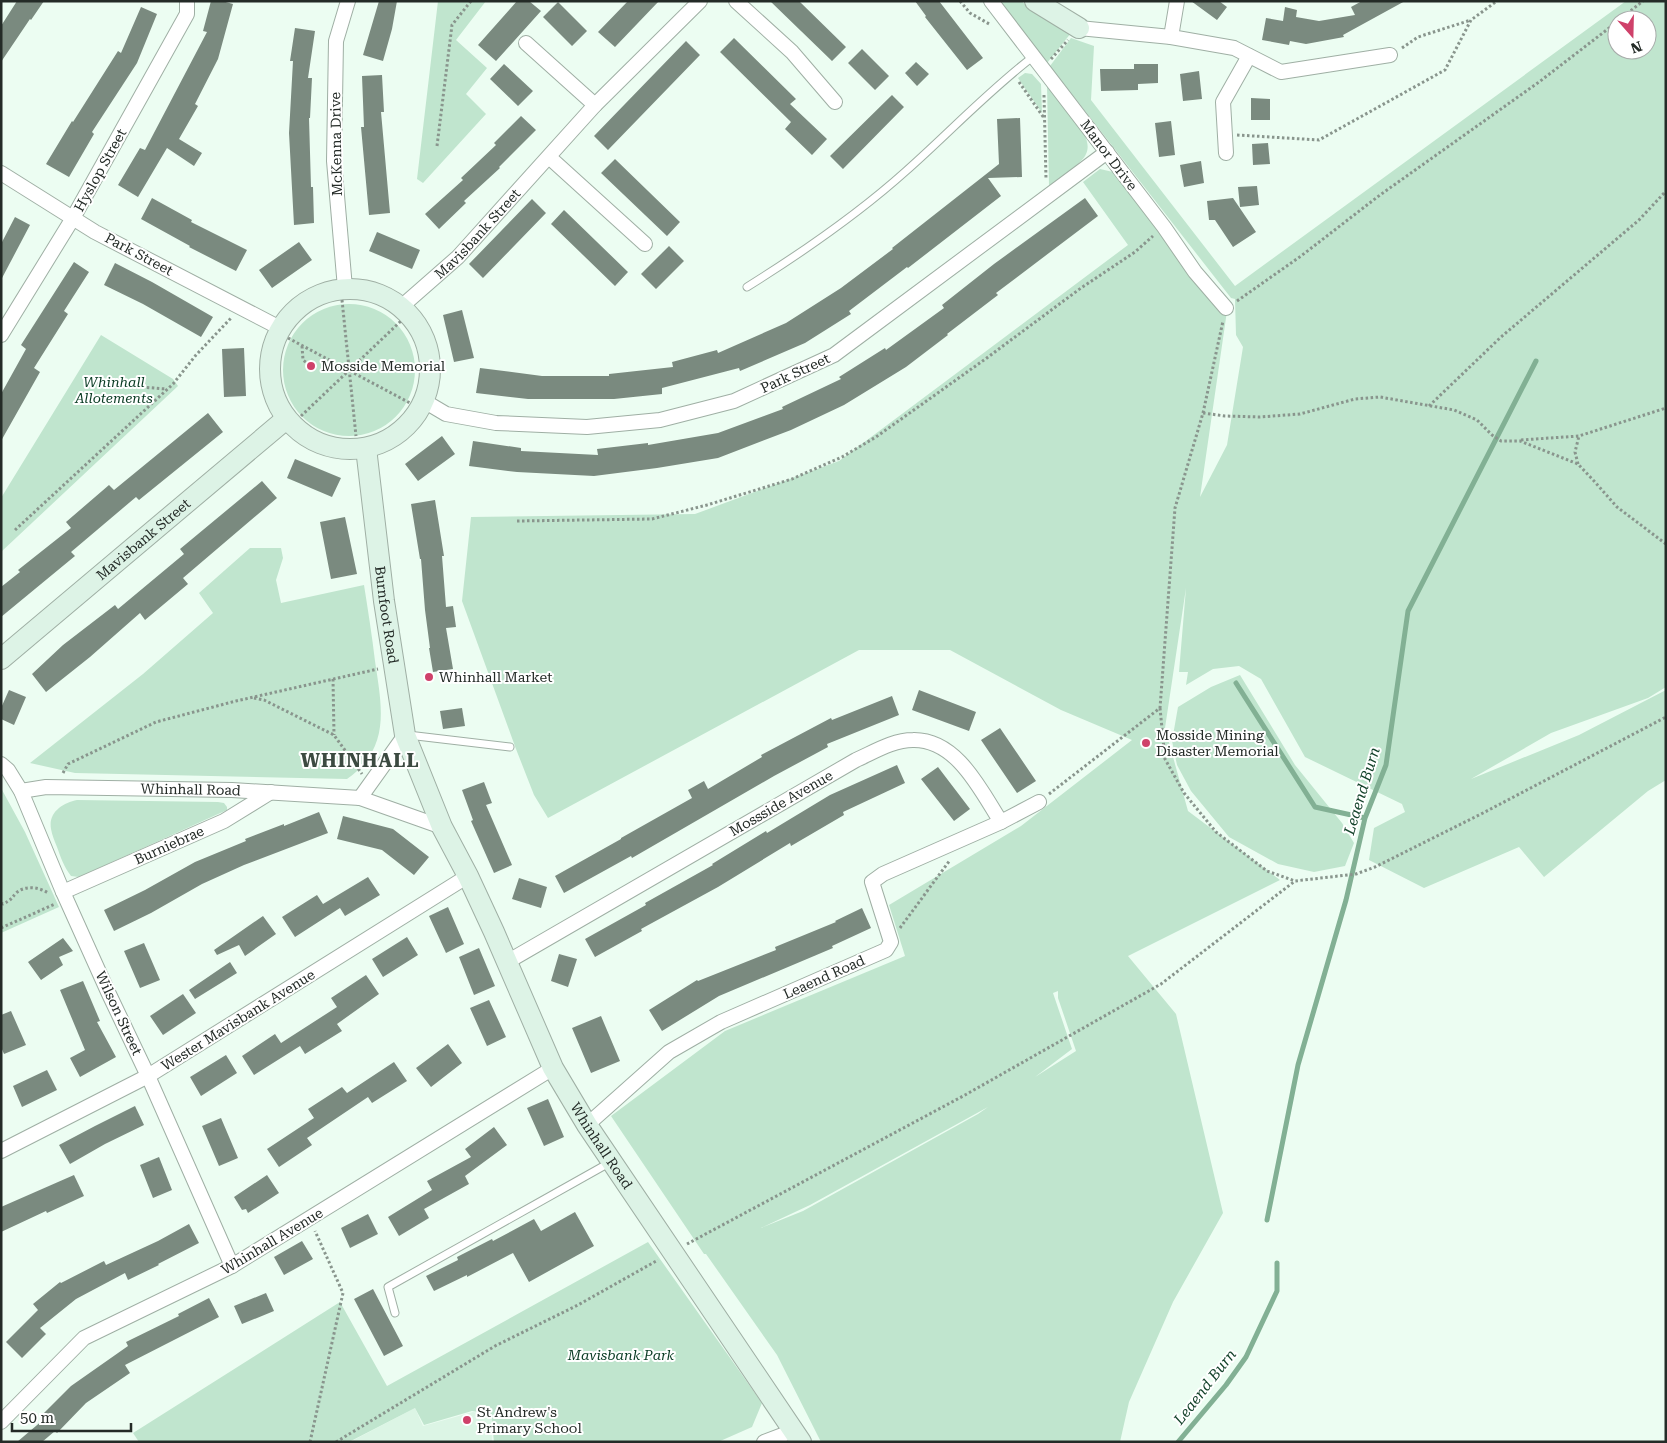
<svg xmlns="http://www.w3.org/2000/svg" width="1667" height="1443" viewBox="0 0 1667 1443" font-family="'Roboto Serif',serif">
<style>
.built{fill:#dcf5e5}
.green{fill:#c0e5ce;fill-rule:evenodd}
.lines{fill:none;stroke-linecap:round;stroke-linejoin:round}
.stream{stroke:#82b094;stroke-width:5}
.building{fill:#7a8a7f}
.lane-casing{stroke:#9fafa4;stroke-width:9}
.street-casing{stroke:#9fafa4;stroke-width:16}
.secondary-casing{stroke:#9fafa4;stroke-width:22}
.path{stroke:#89958d;stroke-width:3;stroke-dasharray:2.5 2.5;stroke-linecap:butt}
.lane{stroke:#fff;stroke-width:7}
.street{stroke:#fff;stroke-width:14}
.secondary{stroke:#ddf3e6;stroke-width:20}
.poi-dot{fill:#cf416a;stroke:#fff;stroke-width:2}
.labels{text-anchor:middle;stroke-width:4;stroke-linejoin:round;paint-order:stroke}
.street-label{font-size:14px;fill:#242b27;stroke:#fff}
.poi-label{font-size:14px;fill:#242b27;stroke:#fff;text-anchor:start}
.park-label{font-size:14px;font-style:italic;fill:#083a22;stroke:#fff}
.water-label{font-size:15px;font-style:italic;fill:#14432b;stroke:#fff}
.district-label{font-size:19px;font-weight:bold;letter-spacing:1px;fill:#3c4a41;stroke:#fff}
</style>
<rect width="100%" height="100%" fill="#ecfdf2"/>
<path class="built" d="M415,1408L423,1426L473,1412L491,1415L492,1442H350Z"/>
<path class="green" d="M438,1H486L456,40L487,68L466,94L486,114L423,183L417,179Z
M999,1H1021L1043,18L1071,33L1047,63Z
M1626,1H1666V687L1648,698L1551,733L1471,779L1579,735L1666,690V780L1648,791L1544,877L1519,847L1424,888L1369,860L1374,828L1405,812L1402,804L1305,757L1261,679L1239,666L1213,669L1186,685L1188,672H1179L1186,588L1165,728L1188,811L1280,880L1128,956L1176,1014L1223,1213L1173,1302L1129,1402L1120,1442H821L777,1355L706,1254H704L611,1116L725,1031L905,956L889,905L1021,826L1132,740L1061,710L950,650H859L548,818L534,795L516,749L462,601L471,517L695,514L839,461L1128,245L1083,182L1100,169L1113,172L1118,177L1227,311L1200,497L1227,445L1243,347L1236,335L1235,299L1231,298L1050,66L1071,38L1094,46L1091,100L1235,286ZM1617,20H1647V50H1617ZM1058,991V998L1076,1051L1035,1077L1072,1049L1053,993ZM988,1107L978,1114L803,1211L761,1228L810,1205Z
M1025,73L1032,74L1041,84L1042,113L1018,78Z
M1047,85L1082,130C1086,137 1090,146 1086,154C1082,164 1059,178 1049,186Z
M283 370a66 66 0 1 1 132 0a66 66 0 1 1-132 0Z
M101,335L173,379L178,386L1,552V498Z
M250,548H281L283,558L276,580L281,603L364,585C368,610 372,636 375,661C382,708 391,748 347,779L75,773L30,763L143,674L213,613L199,593Z
M1240,675L1295,765L1342,823L1354,843L1345,866L1314,872L1278,864L1229,837L1191,791L1177,765L1172,741L1178,707L1211,687Z
M1,788L25,832L59,907L1,933Z
M77,800L218,802L224,803L227,807V810L79,877L71,876C64,867 61,858 57,847C55,842 52,835 51,829C48,812 63,803 77,800Z
M648,1242L762,1403L752,1427L718,1442H494L491,1414L472,1411L424,1425L415,1408L349,1442H139L133,1433L340,1302L387,1386Z"/>
<g class="lines">
<path class="stream" d="M1236,683L1315,807L1365,818
M1267,1220L1298,1065L1346,900L1365,818L1386,765L1408,611L1536,361
M1178,1442L1226,1385L1246,1357L1277,1291V1263"/>
</g>
<path class="building" d="M17,1H44L31,20L30,19L1,62V26Z
M211,1H222L233,4L218,59L195,104L198,106L179,139L202,153L194,166L167,148L138,197L118,185L140,148L145,150L207,32L203,31Z
M379,1H397L392,29L383,61L363,55Z
M517,1H529L541,11L496,61L478,45Z
M628,1H659L615,47L598,32Z
M770,1H799L846,47L832,61Z
M915,1H939L983,58L967,70L925,17L926,16Z
M1191,1H1219L1227,7L1217,20Z
M1362,1H1405L1343,35L1344,37L1306,44L1290,41L1289,45L1262,40L1266,18L1283,21L1285,7L1297,10L1296,17L1319,21L1355,15L1351,7Z
M558,2L587,31L572,46L543,17Z
M141,7L157,14L137,63L92,132L94,134L69,177L46,164L72,121L73,122L118,51L121,53Z
M295,28L315,31L308,78H312L310,118H309L311,187H313L314,223L294,225L289,133L293,61H290Z
M734,38L796,99L790,104L827,139L812,155L785,129L791,122L720,52Z
M686,41L700,55L608,150L594,136Z
M862,49L889,76L875,90L848,63Z
M916,62L929,74L917,86L905,73Z
M504,64L533,91L518,106L490,79Z
M1134,64H1158V83L1138,84V90L1101,91L1100,69H1134Z
M1199,71L1202,99L1183,101L1180,74Z
M382,75L384,112H381L390,213L369,215L361,127H364L362,76Z
M892,95L904,107L843,169L830,156Z
M1251,98L1270,99V120H1251Z
M521,116L536,130L499,167L500,168L464,201L466,203L439,229L425,214L463,180L461,178L496,145L494,143Z
M1020,118L1022,177L988,178L1001,196L908,268L907,267L849,311L851,314L805,343L740,371L739,368L662,388V394L614,399H528L476,393L480,368L542,376H609V374L673,367L672,362L717,350L718,353L786,323L841,288L893,249L892,248L999,164L997,119Z
M1171,121L1175,155L1159,157L1155,123Z
M1268,143L1270,164L1253,165L1252,144Z
M615,159L680,222L667,236L601,173Z
M1201,161L1204,183L1184,187L1180,165Z
M1257,186L1259,205L1240,207L1238,187Z
M152,198L192,220L191,222L247,250L236,271L189,247L190,246L141,219Z
M1085,198L1098,216L996,293L998,295L947,334L948,335L906,367L844,405L791,430L718,458L657,468L594,476L517,472L469,466L473,441L521,448V451L598,455L597,449L648,443V445L718,433L783,409L782,407L841,379L839,377L885,348L886,350L944,308L942,305L994,264Z
M1233,198L1256,232L1233,247L1215,220H1209L1207,201Z
M532,199L546,213L483,278L469,264Z
M564,210L628,272L615,286L551,224Z
M15,217L30,225L1,280V244Z
M377,232L420,250L412,269L369,251Z
M299,242L312,260L272,288L259,270Z
M669,246L684,261L656,289L641,274Z
M74,262L89,272L64,311L68,314L34,368L40,372L1,441V394L26,349L21,345Z
M115,263L152,282L213,317L201,337L143,304L104,285Z
M462,310L474,358L454,362L443,315Z
M244,348L246,396L224,397L222,349Z
M208,413L223,432L139,500L136,497L71,552L75,556L1,617V587L20,572L18,570L71,528L66,522L109,485L114,490Z
M442,436L455,454L418,481L405,464Z
M295,459L341,478L332,497L287,478Z
M262,481L277,498L183,578L188,584L145,620L140,613L90,657L46,692L32,674L63,645L115,605L118,609L184,554L180,549Z
M435,500L444,556H442L446,607L453,606L456,627L446,628L453,669L433,672L429,648H430L425,610L421,559H420L411,504Z
M345,517L357,574L331,579L320,522Z
M9,690L26,697L14,725L1,719V708Z
M919,690L976,712L969,731L912,710Z
M892,696L899,715L827,744L828,747L774,776L632,858L631,856L564,893L555,876L621,839V838L692,798L688,790L704,781L708,789L762,757L761,755L831,718L832,720Z
M462,708L465,726L443,729L440,711Z
M1000,728L1036,781L1017,793L981,740Z
M897,765L905,783L843,812L844,815L791,846L790,843L718,887L641,929L642,931L595,957L585,939L646,905L645,903L713,865L712,864L766,831L767,833L830,795Z
M938,767L970,809L954,821L921,779Z
M484,782L492,803L486,805L512,865L494,873L471,821L473,820L462,790Z
M319,812L328,833L244,865L202,884L151,913L114,931L104,910L145,890L195,862L246,841L245,839L284,824V826Z
M343,816L393,829L429,857L414,875L382,850L337,839Z
M368,877L380,895L345,916L340,908L295,937L282,917L317,895L323,904Z
M519,878L547,887L541,908L512,899Z
M448,907L464,944L446,953L429,916Z
M862,908L871,928L832,946L833,948L719,996L662,1031L649,1010L697,980L698,981L776,950L775,947L836,922L835,921Z
M263,916L276,934L245,956L239,945L217,955L214,950Z
M407,937L418,955L383,977L372,959Z
M63,938L73,951L59,957L63,965L41,980L28,962Z
M144,943L160,980L140,988L124,951Z
M479,948L495,986L474,995L459,957Z
M559,954L577,959L568,987L551,981Z
M230,962L237,973L195,999L189,990Z
M366,975L379,994L337,1024L342,1031L305,1054L300,1046L254,1075L242,1056L275,1034L281,1043L337,1007L331,998Z
M83,981L100,1021L97,1022L116,1057L80,1077L70,1058L85,1050L60,990Z
M183,994L196,1013L163,1035L150,1016Z
M489,1000L506,1037L487,1046L470,1008Z
M11,1011L26,1045L4,1054L1,1047V1015Z
M601,1016L620,1061L591,1073L572,1028Z
M448,1044L462,1063L431,1087L416,1068Z
M226,1055L237,1073L201,1096L190,1077Z
M394,1062L407,1081L372,1103L368,1097L307,1138L312,1145L279,1167L267,1149L314,1118L308,1109L342,1087L347,1093Z
M47,1070L57,1090L22,1107L13,1086Z
M548,1099L564,1137L544,1146L527,1108Z
M135,1106L144,1125L105,1144L70,1164L59,1145L95,1126Z
M221,1118L238,1158L219,1166L202,1126Z
M494,1127L507,1145L465,1176L469,1184L424,1209L429,1218L399,1236L388,1217L432,1190L427,1181L471,1157L465,1149Z
M159,1157L172,1190L153,1198L140,1165Z
M74,1175L84,1196L47,1213L46,1211L1,1232V1207Z
M267,1175L279,1193L248,1213L246,1209L242,1210L234,1197Z
M575,1212L594,1246L529,1282L513,1253L467,1277V1275L434,1291L426,1276L458,1260L457,1257L492,1239L493,1241L534,1219L541,1231Z
M368,1214L378,1234L350,1248L341,1228Z
M189,1224L199,1243L158,1264L159,1265L128,1280L125,1273L76,1299L40,1328L46,1334L22,1358L6,1342L38,1310L33,1304L60,1282L61,1283L104,1261L106,1265L158,1241Z
M302,1241L313,1259L284,1275L274,1257Z
M373,1289L403,1346L384,1356L354,1299Z
M266,1293L274,1311L242,1324L234,1306Z
M209,1298L219,1317L125,1365L130,1373L86,1403L57,1433L55,1431L42,1442H17L43,1420L40,1417L71,1386L128,1346L126,1342L179,1316L178,1314Z"/>
<g class="lines">
<g class="lane-casing">
<path id="lane" d="M747,287C803,252 857,215 906,171C949,133 988,91 1034,56
M408,735L510,747
M395,1313L388,1287L609,1163"/>
</g>
<g class="street-casing">
<g id="street">
<path d="M736,1L792,52L835,102"/>
<path d="M991,1L1164,227L1195,272L1226,308"/>
<path d="M1079,28L1171,37L1234,48L1281,72L1390,55"/>
<path d="M1171,37L1177,1"/>
<path d="M526,43L595,105"/>
<path d="M1226,153L1223,102L1249,56"/>
<path d="M549,157L645,244"/>
<path d="M1,173L95,232L280,328"/>
<path d="M345,288L334,161L336,41L348,1"/>
<path id="s1" d="M401,307L458,257L595,105L700,1"/>
<path d="M1,335L73,218L187,14V1"/>
<path d="M424,401L446,414L496,423L587,427L660,420L734,401L834,355L1107,152"/>
<path d="M1,764L8,770L21,791L63,892L108,992L148,1076L232,1266"/>
<path id="s2" d="M21,791L46,787L232,790L360,798L442,827"/>
<path d="M360,798L405,735"/>
<path d="M63,892L224,821L271,792"/>
<path d="M507,962L856,760C874,752 893,740 913,740C957,739 981,791 1001,822L1039,802"/>
<path d="M587,1125L669,1052L721,1022L886,950L891,942L872,882L883,874L1001,822"/>
<path d="M1,1151L148,1076L468,876"/>
<path d="M1,1422L84,1338L232,1266L553,1068"/>
<path d="M764,1442L793,1431"/>
</g>
</g>
<g class="secondary-casing">
<g id="secondary">
<path d="M1035,1L1079,28"/>
<circle cx="350" cy="369" r="80"/>
<path id="s3" d="M366,448L384,601L405,735L442,827L468,876L494,932L553,1068L587,1125L801,1442"/>
<path id="s4" d="M1,659L286,419"/>
</g>
</g>
<path class="path" d="M960,1L970,13L991,25
M1619,20L1643,1
M1402,48L1418,37L1471,20
M1051,59L1068,40
M1019,82L1044,118
M1044,95L1046,179
M1237,135L1319,140L1445,70L1471,20L1497,1
M437,146L452,25L471,1
M342,300L356,436
M1237,301L1301,256L1380,195L1539,82L1617,22
M288,338L410,403
M302,346L303,360L307,363
M92,383L166,389
M1429,406L1501,337L1639,220L1666,191
M1203,413L1225,416L1260,417L1300,414L1355,399L1380,397L1454,410L1477,420L1492,435L1501,441H1520L1578,464L1594,481L1617,507L1666,544
M301,416L402,320
M1521,440L1579,436L1666,408
M1578,464L1575,452L1579,436
M517,521L652,519L707,505L792,479L842,457L876,437L984,360L1081,288L1135,252L1153,236
M15,530L173,384L196,355L232,317
M333,679L334,735
M254,698L264,700L334,735L362,774
M1160,708L1165,759L1184,793L1216,832L1267,871L1295,881L1356,874L1375,867L1483,813L1666,717
M63,773L68,764L156,722L236,701L378,669
M1049,794L1160,708L1175,508L1203,413L1223,321
M1,903L3,904C11,900 11,899 16,893C25,885 39,887 48,893
M1,928L55,904
M900,928L950,860
M687,1244L965,1095L1161,984L1295,881
M310,1442L343,1293L315,1231
M336,1442L495,1346L578,1305L658,1260"/>
<use href="#lane" class="lane"/>
<use href="#street" class="street"/>
<use href="#secondary" class="secondary"/>
</g>
<g class="poi-dot">
<circle cx="311" cy="366" r="5"/>
<circle cx="429" cy="677" r="5"/>
<circle cx="1146" cy="743" r="5"/>
<circle cx="467" cy="1420" r="5"/>
</g>
<g class="labels">
<g class="street-label">
<text transform="translate(336 144) rotate(-91)" y="5">McKenna Drive</text>
<text transform="translate(1109 155) rotate(53)" y="5">Manor Drive</text>
<text transform="translate(100 170) rotate(-61)" y="5">Hyslop Street</text>
<text dy="5" stroke="none"><textPath href="#s1" startOffset="106">Mavisbank Street</textPath></text>
<text transform="translate(139 254) rotate(28)" y="5">Park Street</text>
<text transform="translate(795 373) rotate(-25)" y="5">Park Street</text>
<text dy="5" stroke="none"><textPath href="#s4" startOffset="186">Mavisbank Street</textPath></text>
<text dy="5" stroke="none"><textPath href="#s3" startOffset="168">Burnfoot Road</textPath></text>
<text dy="5" stroke="none"><textPath href="#s2" startOffset="170">Whinhall Road</textPath></text>
<text transform="translate(781 803) rotate(-30)" y="5">Mossside Avenue</text>
<text transform="translate(169 845) rotate(-24)" y="5">Burniebrae</text>
<text transform="translate(824 977) rotate(-24)" y="5">Leaend Road</text>
<text transform="translate(119 1013) rotate(65)" y="5">Wilson Street</text>
<text transform="translate(238 1020) rotate(-32)" y="5">Wester Mavisbank Avenue</text>
<text dy="5" stroke="none"><textPath href="#s3" startOffset="746">Whinhall Road</textPath></text>
<text transform="translate(272 1241) rotate(-31)" y="5">Whinhall Avenue</text>
</g>
<g class="poi-label">
<text x="321" y="371">Mosside Memorial</text>
<text x="439" y="682">Whinhall Market</text>
<text x="1156" y="740">Mosside Mining<tspan x="1156" dy="16">Disaster Memorial</tspan></text>
<text x="477" y="1417">St Andrew's<tspan x="477" dy="16">Primary School</tspan></text>
</g>
<g class="park-label">
<text x="114" y="387">Whinhall<tspan x="114" dy="16">Allotements</tspan></text>
<text x="621" y="1360">Mavisbank Park</text>
</g>
<g class="water-label">
<text transform="translate(1362 791) rotate(-73)" y="5">Leaend Burn</text>
<text transform="translate(1205 1387) rotate(-52)" y="5">Leaend Burn</text>
</g>
<g class="district-label">
<text x="360" y="767">WHINHALL</text>
</g>
</g>
<rect width="1667" height="1443" fill="none" stroke="#242b27" stroke-width="5"/>
<g transform="translate(1632 35) rotate(160)"><circle r="24" fill="#ffffff" stroke="#a7aaa9"/>
<path d="M0-4L9 19L0 12L-9 19Z" fill="#cf416a"/>
<text y="-8" font-size="14" font-weight="bold" text-anchor="middle" fill="#242b27">N</text>
</g>
<path d="M12 1423v8h119v-8" fill="none" stroke="#242b27" stroke-width="2.5"/>
<text x="20" y="1423" font-size="15" fill="#242b27" stroke="#ffffff" stroke-width="4" paint-order="stroke">50 m</text>
</svg>
